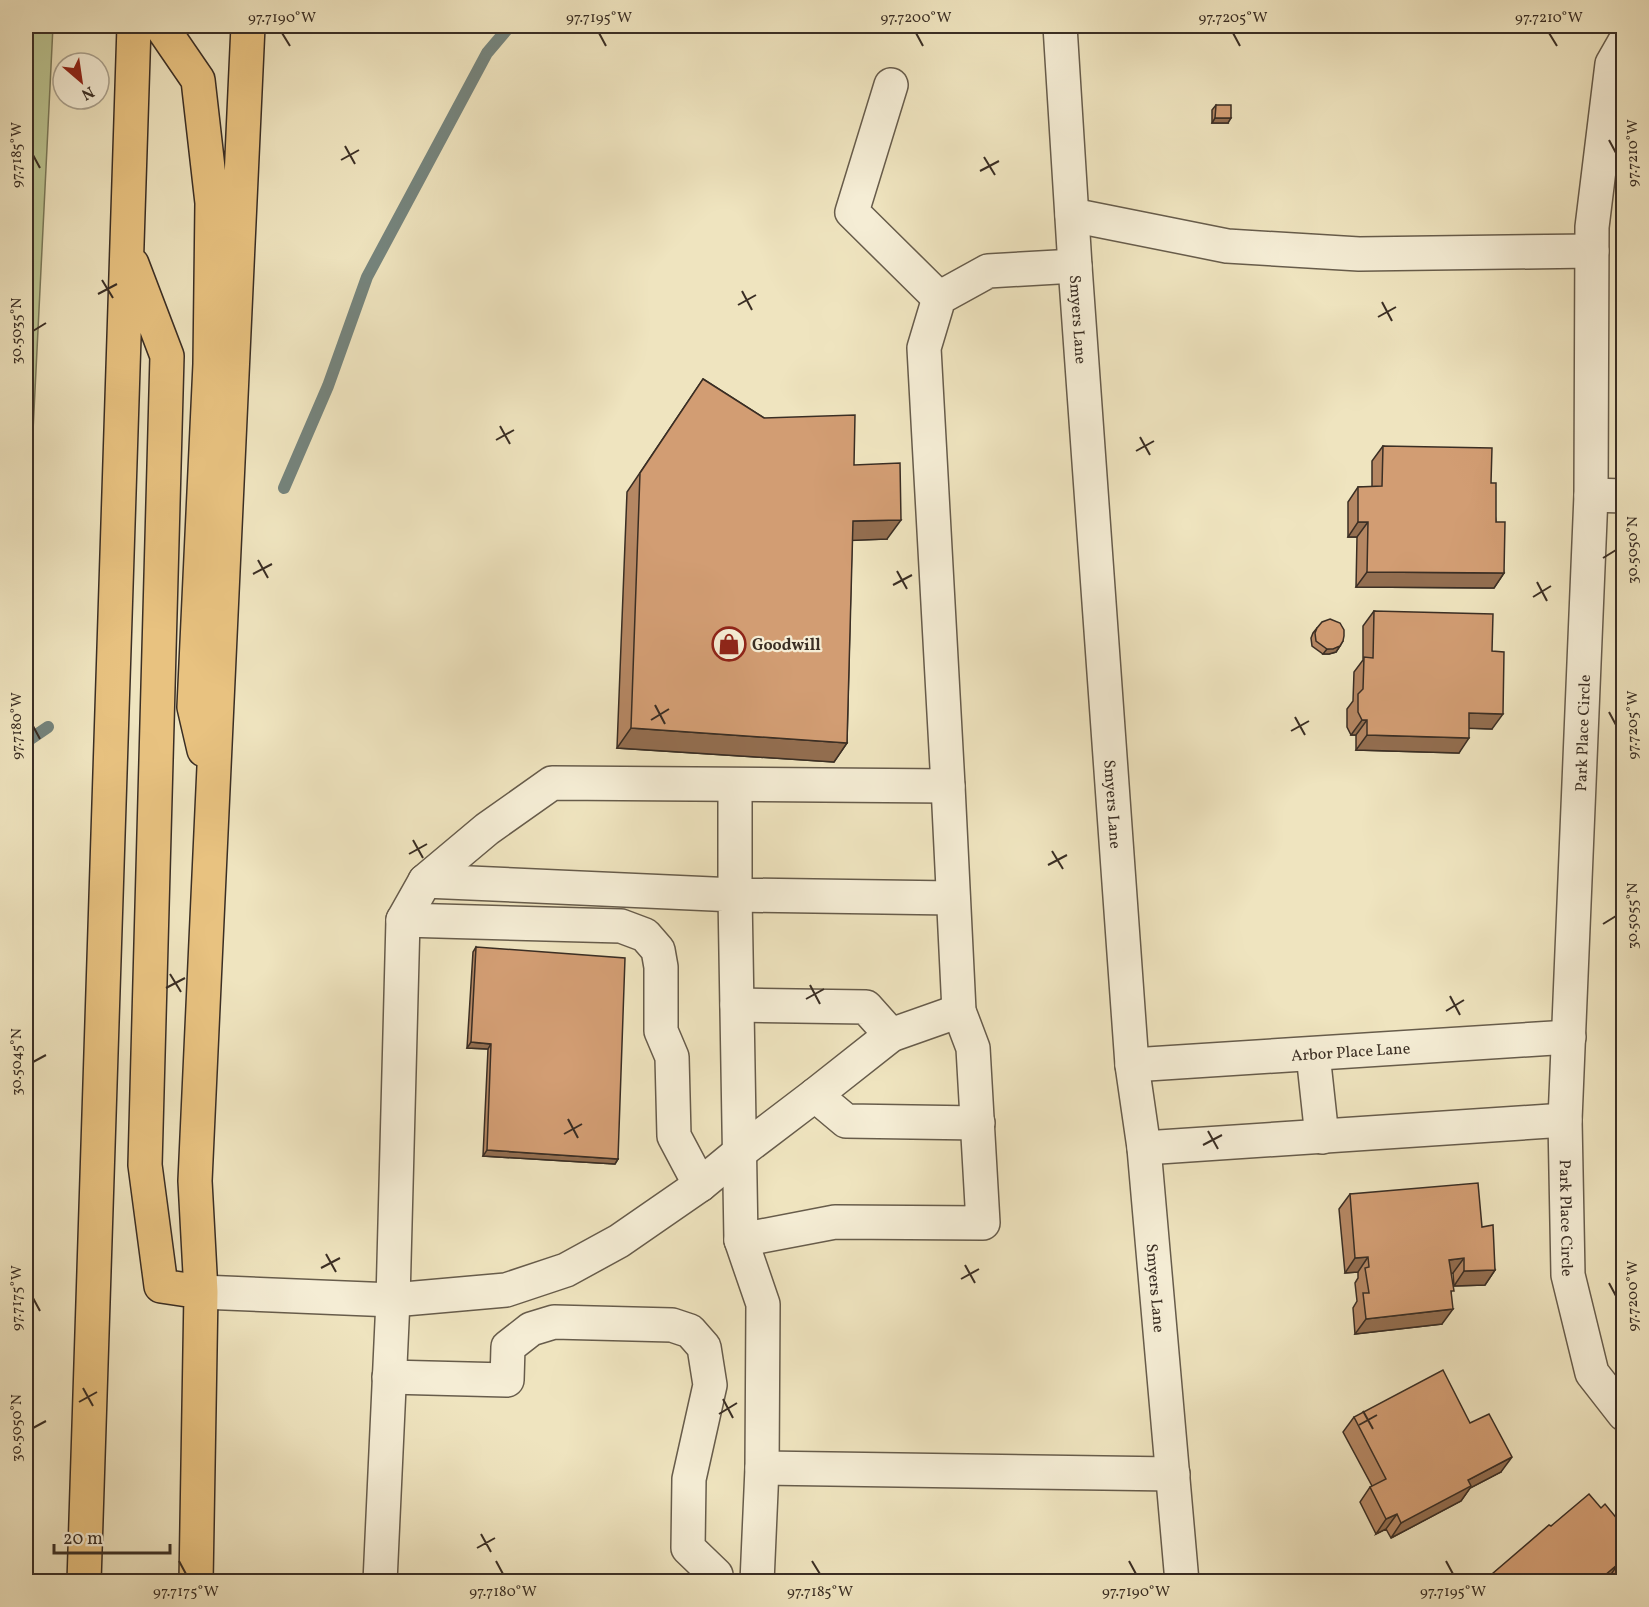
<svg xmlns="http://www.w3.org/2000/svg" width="1649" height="1607" viewBox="0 0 1649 1607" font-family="Vollkorn,serif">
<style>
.green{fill:#bbc491;stroke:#7a795a;stroke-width:1.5}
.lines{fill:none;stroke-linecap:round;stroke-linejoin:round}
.stream{stroke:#75847d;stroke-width:12}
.minor-casing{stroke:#675c4b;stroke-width:36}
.major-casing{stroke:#3a2e24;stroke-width:36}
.minor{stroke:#f5edd5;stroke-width:33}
.major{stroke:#e8c280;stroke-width:33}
.wall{fill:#b58763;stroke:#3a2e24;stroke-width:1.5}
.shaded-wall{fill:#936e50;stroke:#3a2e24;stroke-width:1.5}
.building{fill:#d29d73;stroke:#3a2e24;stroke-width:1.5}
.ticks{fill:none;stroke:#3a2e24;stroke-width:2}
.labels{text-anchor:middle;stroke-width:4.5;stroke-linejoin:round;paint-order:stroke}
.street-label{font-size:16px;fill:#3a2e24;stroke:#f5edd5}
.poi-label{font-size:16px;font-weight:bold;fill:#3a2e24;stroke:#f5edd5;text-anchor:start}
.neatline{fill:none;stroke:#3a2e24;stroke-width:2}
.ticks-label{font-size:15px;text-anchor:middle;fill:#3a2e24}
</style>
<rect width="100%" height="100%" fill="#efe4bf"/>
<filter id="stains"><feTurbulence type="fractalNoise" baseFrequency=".00333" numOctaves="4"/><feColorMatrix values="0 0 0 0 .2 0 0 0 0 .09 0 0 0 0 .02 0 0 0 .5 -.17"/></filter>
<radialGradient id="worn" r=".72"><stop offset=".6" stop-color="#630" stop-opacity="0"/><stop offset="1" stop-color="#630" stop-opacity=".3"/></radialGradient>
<path class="green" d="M26,26H53L26,573Z"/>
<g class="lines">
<path class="stream" d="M284,488L328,386L367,277L487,53L510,26
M26,742L48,727"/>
<g class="minor-casing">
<g id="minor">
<path id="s1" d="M1060,26L1075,266L1132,1065L1144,1148L1182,1582"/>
<path id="s2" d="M1624,43L1612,64L1592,227L1591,495L1565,1120L1568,1275L1592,1373L1624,1414"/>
<path d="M891,85L852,212L939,298"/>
<path d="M1072,215L1227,246L1359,254L1592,251"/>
<path d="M1591,495L1624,496"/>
<path d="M735,786V895L953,898"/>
<path d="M425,881L735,895L741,1240L763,1304L762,1468L757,1582"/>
<path d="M403,920L621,926L645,935L658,950L661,967V1031L672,1057L674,1136L700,1185"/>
<path d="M737,1005L866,1007L891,1035"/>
<path d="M1313,1054L1322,1137"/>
<path id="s3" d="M1132,1065L1569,1037"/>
<path d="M815,1095L846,1121L978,1123"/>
<path d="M1144,1148L1565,1120"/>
<path d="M741,1240L835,1222L983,1223L973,1048L959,1011L948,786"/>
<path d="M201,1292L393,1300L506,1290L566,1270L619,1241L700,1185L740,1152L815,1095L891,1035L959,1011"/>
<path d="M389,1377L507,1380L508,1347L531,1329L554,1322L672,1325L690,1331L704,1347L710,1385L689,1479L688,1548L716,1575"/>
<path d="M762,1468L1173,1474"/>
<path d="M380,1582L393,1300L403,920L425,881L487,829L552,783L948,786L924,348L939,298L988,271L1075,266"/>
</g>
</g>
<g class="major-casing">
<path id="major" d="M161,26L198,80L212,203L210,364L194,707L204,750
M132,264L167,356L145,1165L161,1286L201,1292
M84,1582L134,26
M196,1582L201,1292L195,1181L248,26"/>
</g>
<use href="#minor" class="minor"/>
<use href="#major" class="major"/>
</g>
<path class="wall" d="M1216,105L1228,123H1212V110Z
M703,379L764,418L854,465L887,539L852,540L847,743L834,762L617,748L627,492Z
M1383,446L1491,483L1496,522L1504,573L1494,588L1356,587L1357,537H1348V502L1358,487H1372V461Z
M1374,611L1492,651V729L1469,728L1459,753L1356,750V735H1351L1347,727V709L1353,701L1354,672L1363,660V626Z
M1317,628L1343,641L1336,652L1329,654H1323L1312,646L1311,638L1313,633Z
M476,947L618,1159L615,1164L483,1156L488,1049L467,1048L473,952Z
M1350,1194L1482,1227L1495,1270L1485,1285L1454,1286L1453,1273H1451V1295L1442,1324L1355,1334L1353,1308L1357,1301L1355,1283L1358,1278V1272L1345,1273L1339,1209Z
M1354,1417L1470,1423L1501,1472L1470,1488L1461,1501L1391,1538L1386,1529L1376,1534L1360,1502L1370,1487L1372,1486L1343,1432Z
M1601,1508L1623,1526V1581H1609L1608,1579L1605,1581H1484L1551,1526Z"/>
<path class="shaded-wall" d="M1215,118H1231L1228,123H1212Z
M901,520L887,539L839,541L853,521Z
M1358,522H1368L1357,537H1348Z
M1367,572L1504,573L1494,588L1356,587Z
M1340,646L1336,652L1329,654H1323L1327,649Z
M1469,713L1503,714L1492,729L1459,728Z
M1362,720H1367L1356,735H1351Z
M631,728L847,743L834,762L617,748Z
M1367,735L1469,738L1459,753L1356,750Z
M471,1042L491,1044L488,1049L467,1048Z
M487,1150L618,1159L615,1164L483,1156Z
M1368,1257L1358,1272L1345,1273L1355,1258Z
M1464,1258L1453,1273L1439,1275L1449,1260Z
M1495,1270L1485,1285L1454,1286L1464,1271Z
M1453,1309L1442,1324L1355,1334L1366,1319Z
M1512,1457L1501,1472L1470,1488L1461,1501L1391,1538L1401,1523L1468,1480Z
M1397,1514L1386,1529L1376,1534L1386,1519Z
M1618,1564L1608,1579L1605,1581H1598Z
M1623,1574V1581H1618Z"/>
<path class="building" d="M1216,105H1231V118H1215Z
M703,379L764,418L855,415L854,465L900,463L901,520L853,521L847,743L631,728L640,473Z
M1383,446L1492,448L1491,483H1496V522H1505L1504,573L1367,572L1368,522H1358V487L1382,486Z
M1374,611L1493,614L1492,651L1504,652L1503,714L1469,713V738L1367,735V720H1362L1358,712V694L1363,689L1364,657L1373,658Z
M1330,619L1340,623L1344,630V636L1343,641L1340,646L1333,649H1327L1316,641L1315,633L1317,628L1322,622Z
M476,947L625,958L618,1159L487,1150L491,1044L471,1042Z
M1478,1183L1482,1227L1493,1225L1495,1270L1464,1271V1258L1449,1260L1454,1291H1451L1453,1309L1366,1319L1363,1293H1369L1365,1268L1369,1267L1368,1257L1355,1258L1350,1194Z
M1443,1370L1470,1423L1489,1414L1512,1457L1468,1480L1471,1486L1401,1523L1397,1514L1386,1519L1370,1487L1386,1479L1354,1417Z
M1589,1494L1601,1508L1605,1504L1623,1526V1571L1618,1564L1598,1581H1486L1485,1580L1549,1525L1551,1526Z"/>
<path class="ticks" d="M282,33L290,46M599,33L606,46M916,33L923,46M1233,33L1240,46M1549,33L1557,46M1609,140L1616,153M345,146L355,164M33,155L40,168M984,157L995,175M341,160L359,150M980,171L999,161M102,280L113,298M742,291L752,310M98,294L117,284M1382,302L1392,321M738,305L756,295M1378,317L1396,307M33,331L46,323M500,426L510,444M1140,437L1150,455M496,440L514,430M1136,451L1154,441M1603,558L1616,550M258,560L268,578M897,571L907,589M253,574L272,564M1537,582L1547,601M893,585L912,575M1533,597L1551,586M655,705L665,724M1609,712L1616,725M1295,717L1305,735M651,720L669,709M33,726L40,739M1291,731L1309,721M413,840L423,858M1052,851L1063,869M409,854L427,844M1048,865L1067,855M1603,924L1616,916M170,974L181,992M810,985L820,1004M166,988L185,978M1450,996L1460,1015M806,999L824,989M1446,1011L1464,1000M33,1062L46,1055M568,1119L578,1138M1208,1131L1218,1149M564,1134L582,1124M1203,1145L1222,1135M326,1254L336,1272M965,1265L975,1283M321,1268L340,1258M961,1279L979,1269M1609,1283L1616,1296M33,1298L40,1311M83,1388L93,1406M723,1399L733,1418M79,1402L97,1392M1363,1411L1373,1429M719,1414L737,1403M1359,1425L1377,1415M33,1428L46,1421M481,1534L491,1552M477,1548L495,1538M179,1561L186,1574M496,1561L503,1574M812,1561L820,1574M1129,1561L1136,1574M1446,1561L1453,1574"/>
<defs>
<g id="shop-ring" transform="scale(1.725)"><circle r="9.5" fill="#f5edd5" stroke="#8f2418" stroke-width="1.5"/><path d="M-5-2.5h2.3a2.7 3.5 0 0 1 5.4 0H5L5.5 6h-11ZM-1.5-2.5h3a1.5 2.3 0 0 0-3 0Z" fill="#8f2418"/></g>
</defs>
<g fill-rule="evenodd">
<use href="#shop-ring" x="729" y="644"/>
</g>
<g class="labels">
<g class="street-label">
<text dy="6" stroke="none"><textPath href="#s1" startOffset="294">Smyers Lane</textPath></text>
<text transform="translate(1582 733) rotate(-88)" y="6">Park Place Circle</text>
<text dy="6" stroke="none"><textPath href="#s1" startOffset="780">Smyers Lane</textPath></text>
<text dy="6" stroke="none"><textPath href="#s3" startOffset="219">Arbor Place Lane</textPath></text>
<text dy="6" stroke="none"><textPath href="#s2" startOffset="1180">Park Place Circle</textPath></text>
<text dy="6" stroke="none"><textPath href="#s1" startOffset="1266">Smyers Lane</textPath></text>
</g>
<g class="poi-label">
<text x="752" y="650">Goodwill</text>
</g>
</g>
<rect width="1649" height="1607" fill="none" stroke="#efe4bf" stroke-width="66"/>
<g transform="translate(81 81) rotate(151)"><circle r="28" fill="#f5edd5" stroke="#aaa18e" stroke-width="1.5"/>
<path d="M0-4.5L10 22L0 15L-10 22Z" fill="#8f2418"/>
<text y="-9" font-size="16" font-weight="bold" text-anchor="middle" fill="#3a2e24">N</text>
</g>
<path d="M54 1544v9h116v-9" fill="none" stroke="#3a2e24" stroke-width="3"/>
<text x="63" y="1544" font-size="18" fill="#3a2e24" stroke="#f5edd5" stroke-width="4.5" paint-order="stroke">20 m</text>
<rect x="33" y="33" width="1583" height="1541" class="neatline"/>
<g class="ticks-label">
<text x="282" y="22">97.7190°W</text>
<text x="599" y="22">97.7195°W</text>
<text x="916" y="22">97.7200°W</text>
<text x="1233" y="22">97.7205°W</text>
<text x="1549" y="22">97.7210°W</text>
<text transform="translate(1632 153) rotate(-90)" y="5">97.7210°W</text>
<text transform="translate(16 155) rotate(-90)" y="5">97.7185°W</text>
<text transform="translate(16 331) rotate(-90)" y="5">30.5035°N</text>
<text transform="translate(1632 550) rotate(-90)" y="5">30.5050°N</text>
<text transform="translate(1632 725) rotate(-90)" y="5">97.7205°W</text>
<text transform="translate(16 726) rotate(-90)" y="5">97.7180°W</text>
<text transform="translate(1632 916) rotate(-90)" y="5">30.5055°N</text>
<text transform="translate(16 1062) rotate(-90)" y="5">30.5045°N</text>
<text transform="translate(1632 1296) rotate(-90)" y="5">97.7200°W</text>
<text transform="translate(16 1298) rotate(-90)" y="5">97.7175°W</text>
<text transform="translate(16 1428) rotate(-90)" y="5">30.5050°N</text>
<text x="186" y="1596">97.7175°W</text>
<text x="503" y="1596">97.7180°W</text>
<text x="820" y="1596">97.7185°W</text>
<text x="1136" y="1596">97.7190°W</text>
<text x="1453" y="1596">97.7195°W</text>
</g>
<rect width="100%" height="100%" filter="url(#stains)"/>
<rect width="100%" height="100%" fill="url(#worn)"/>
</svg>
